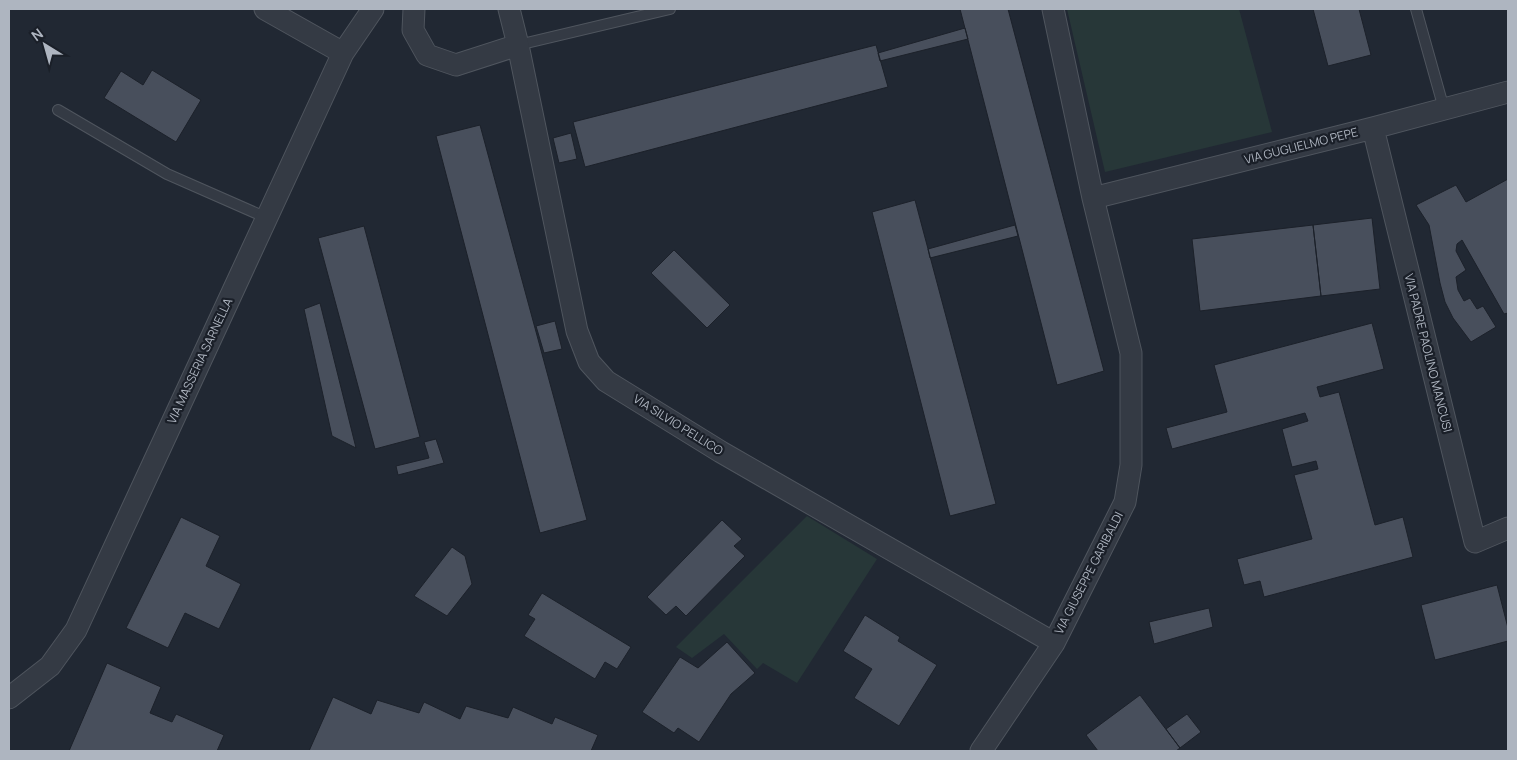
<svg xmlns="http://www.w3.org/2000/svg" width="1517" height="760" viewBox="0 0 1517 760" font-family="Manrope,sans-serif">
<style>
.green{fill:#273738}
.building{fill:#484f5c;stroke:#1c212a}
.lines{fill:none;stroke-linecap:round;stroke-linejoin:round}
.service-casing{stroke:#4f555e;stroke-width:12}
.minor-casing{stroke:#4f555e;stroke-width:23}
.service{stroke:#343a44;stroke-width:10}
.minor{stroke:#343a44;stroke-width:21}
.labels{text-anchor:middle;stroke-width:4.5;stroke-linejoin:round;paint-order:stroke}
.street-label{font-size:12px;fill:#aeb5c0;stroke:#1a1f28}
</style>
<rect width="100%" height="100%" fill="#212833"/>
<path class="green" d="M1067,9H1239L1272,132L1105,172Z
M807,516L877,559L797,683L763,663L757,669L724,634L692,658L676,647Z"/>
<path class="building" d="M960,9H1008L1104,371L1057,385Z
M1313,9H1359L1371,55L1328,66Z
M965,28L968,39L880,61L878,53Z
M876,45L888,87L585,167L573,122Z
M152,70L201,100L176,142L104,98L121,71L143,85Z
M480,125L587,520L540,533L436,136Z
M571,133L577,159L559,163L553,138Z
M1508,179V313L1504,314L1462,240L1457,244L1456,251L1466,270L1456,277L1458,290L1464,301L1470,298L1477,309L1483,306L1496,327L1471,342L1453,318L1445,302L1440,283L1429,225L1416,205L1456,185L1466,202Z
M915,200L996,504L950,516L872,212Z
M1372,218L1380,289L1321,296L1313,225Z
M1015,225L1018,236L930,258L928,249Z
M1313,225L1321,296L1200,311L1192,239Z
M364,226L420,437L375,449L318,238Z
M674,250L730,305L707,328L651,273Z
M320,303L356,448L332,436L304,309Z
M555,321L562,349L544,353L536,326Z
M1372,323L1384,369L1317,387L1320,397L1339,392L1375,525L1403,517L1413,557L1264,597L1260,581L1244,585L1237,559L1312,539L1294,475L1318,469L1316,461L1292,467L1282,429L1308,421L1305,413L1172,449L1166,428L1227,412L1214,365Z
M436,439L444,463L398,475L396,466L429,458L424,442Z
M181,517L220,536L206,566L241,584L219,629L185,613L168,648L126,628Z
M722,520L742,539L734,546L745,556L686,616L676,606L666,615L647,597Z
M452,547L465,556L472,584L447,616L414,596Z
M1497,585L1508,628V641L1435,660L1421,605Z
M542,593L631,647L617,669L605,662L595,679L524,636L535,619L528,615Z
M1209,608L1213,627L1154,644L1149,622Z
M865,615L900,637L898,641L937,665L899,726L854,698L872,669L843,651Z
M727,642L755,673L731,694L699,742L678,728L674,733L642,712L680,657L698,668Z
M107,663L161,687L150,713L172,722L176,714L224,735L217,751H69Z
M1140,695L1180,748L1176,751H1098L1086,735Z
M333,697L371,714L377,700L419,713L424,702L460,719L466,706L508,718L513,707L552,724L555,717L598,735L591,751H309Z
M1187,714L1201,732L1180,748L1166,729Z"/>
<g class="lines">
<g class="service-casing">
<path id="service" d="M1416,9L1444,109
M518,45L670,9
M58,110L167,174L267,218"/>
</g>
<g class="minor-casing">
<path id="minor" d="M265,9L343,53
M414,9L413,30L427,55L456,65L518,45
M509,9L518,45L577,331L589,362L606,381L721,452L1054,643
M1373,128L1475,542L1508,528
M1093,198L1373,128L1508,92
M9,698L50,666L76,630L343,53L373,9
M981,751L1054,643L1125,502L1131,465V353L1093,198L1053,9"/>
</g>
<use href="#service" class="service"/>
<use href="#minor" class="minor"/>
</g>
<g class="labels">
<g class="street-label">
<text transform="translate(1301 146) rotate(-14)" y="4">VIA GUGLIELMO PEPE</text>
<text transform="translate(1428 353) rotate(76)" y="4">VIA PADRE PAOLINO MANCUSI</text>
<text transform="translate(200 361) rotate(-65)" y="4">VIA MASSERIA SARNELLA</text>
<text transform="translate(678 425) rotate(32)" y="4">VIA SILVIO PELLICO</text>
<text transform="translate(1089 573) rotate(-63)" y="4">VIA GIUSEPPE GARIBALDI</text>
</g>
</g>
<rect width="1517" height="760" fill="none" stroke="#aeb5c0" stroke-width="20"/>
<g transform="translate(45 45) rotate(323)" stroke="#1a1f28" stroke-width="4" paint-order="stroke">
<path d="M0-4L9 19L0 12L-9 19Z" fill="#aeb5c0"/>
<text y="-8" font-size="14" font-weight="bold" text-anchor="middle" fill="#aeb5c0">N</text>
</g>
</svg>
